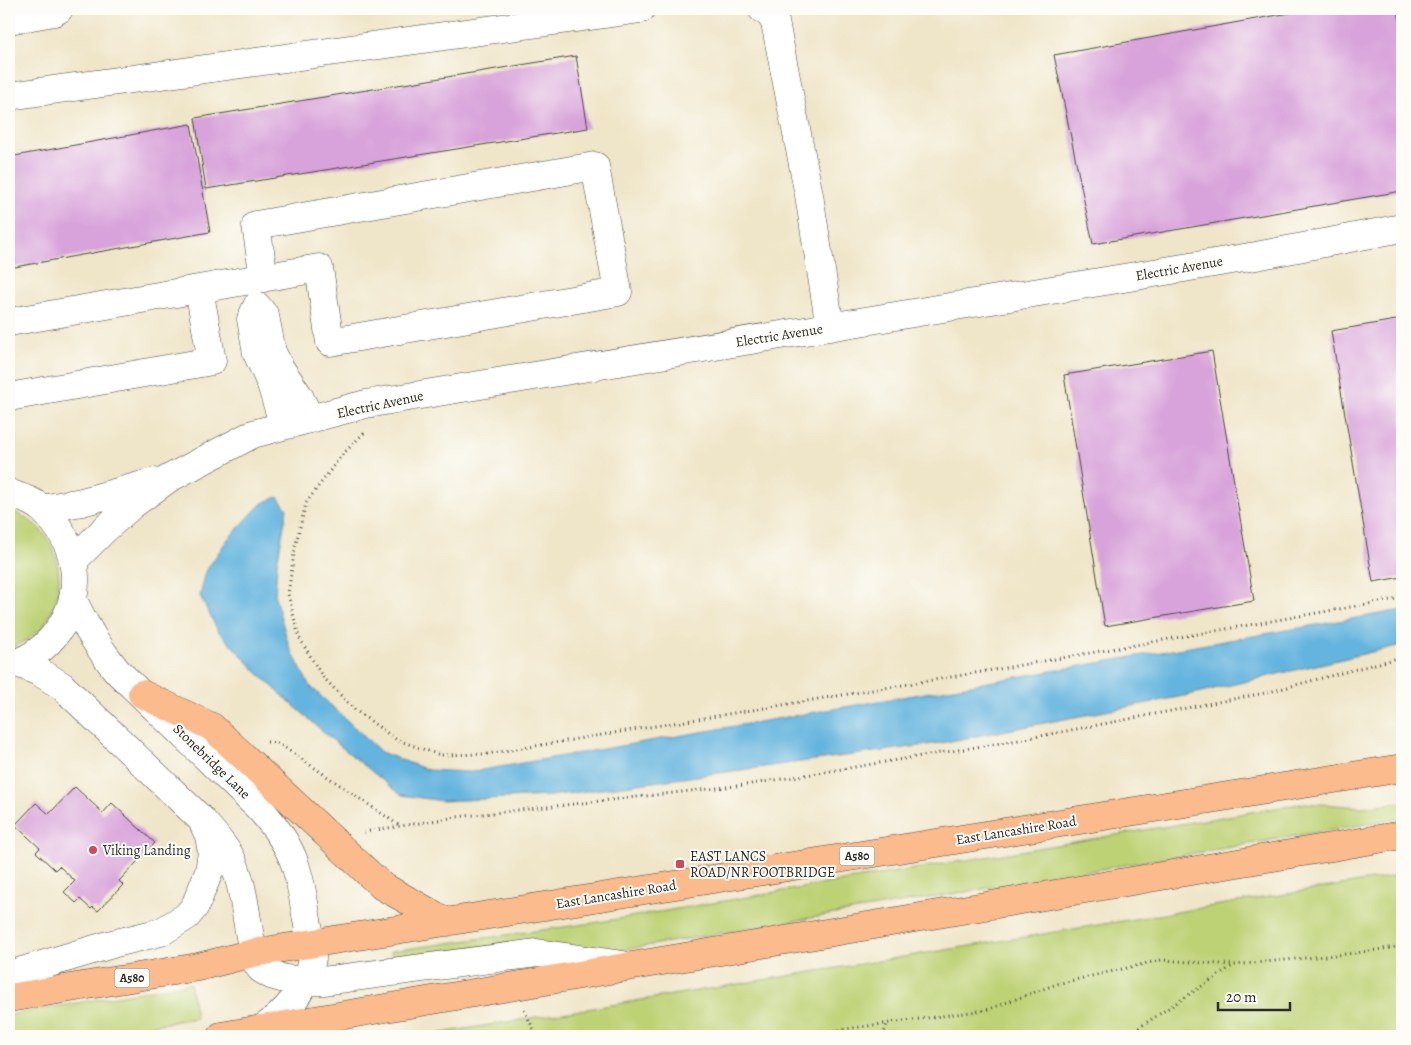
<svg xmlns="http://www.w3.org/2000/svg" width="1411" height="1045" viewBox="0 0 1411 1045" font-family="Alegreya,serif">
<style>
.green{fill:#bdd275;stroke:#747e50}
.water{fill:#63b4de;stroke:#477084}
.building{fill:#d8a2da}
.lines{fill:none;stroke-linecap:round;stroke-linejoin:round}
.minor-casing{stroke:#484743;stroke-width:29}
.highway-casing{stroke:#484743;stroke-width:29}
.path{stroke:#484743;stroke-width:3;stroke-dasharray:1 4;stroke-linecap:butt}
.minor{stroke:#fff;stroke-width:28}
.highway{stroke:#fbbb8d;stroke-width:28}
.poi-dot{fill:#d1495b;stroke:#fdfcf7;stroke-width:2}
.labels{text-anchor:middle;stroke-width:4;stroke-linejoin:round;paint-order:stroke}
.shield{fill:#fdfcf7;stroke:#6a6a68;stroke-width:1}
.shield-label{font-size:12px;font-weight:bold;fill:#2b2b2b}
.street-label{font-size:14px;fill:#2b2b2b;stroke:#fdfcf7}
.poi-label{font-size:14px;fill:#2b2b2b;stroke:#fdfcf7;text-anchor:start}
</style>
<rect width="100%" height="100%" fill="#fdfcf7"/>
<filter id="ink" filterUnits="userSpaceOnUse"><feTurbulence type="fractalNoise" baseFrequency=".02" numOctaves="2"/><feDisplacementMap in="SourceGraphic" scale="10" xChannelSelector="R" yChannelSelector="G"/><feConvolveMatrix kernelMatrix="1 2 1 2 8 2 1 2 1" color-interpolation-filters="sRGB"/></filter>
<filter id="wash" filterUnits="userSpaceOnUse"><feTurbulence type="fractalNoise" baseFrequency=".0096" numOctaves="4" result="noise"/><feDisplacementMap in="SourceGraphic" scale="20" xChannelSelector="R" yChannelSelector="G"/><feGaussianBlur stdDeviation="1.12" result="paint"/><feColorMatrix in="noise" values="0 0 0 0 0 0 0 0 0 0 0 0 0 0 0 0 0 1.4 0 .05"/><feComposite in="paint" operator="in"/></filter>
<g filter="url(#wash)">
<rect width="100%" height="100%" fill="#efe5c8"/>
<path class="green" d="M9,511C75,529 76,628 9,648Z
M1402,802V818L622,950L547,945L392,961L391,951L600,922L1305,803L1362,807Z
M1402,875V1036H422L447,1032Z
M190,983L196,1018L87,1036H9V1015Z"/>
<path class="water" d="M278,497L287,509L277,564L275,597L289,646L309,685L381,752L428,770L471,772L1402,610V645L1184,696L941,743L550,796L442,801L401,795L329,737L264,679L218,631L200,596L206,571L227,540L262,503Z"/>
<g id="blocks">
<path class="building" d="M1312,9H1398L1402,35V191L1093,244L1054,55Z
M576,56L588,128L206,189L195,118Z
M191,124L210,232L9,268V157Z
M1402,319V577L1373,582L1331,331Z
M1212,351L1254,601L1105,626L1064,375Z
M75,787L103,813L112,803L155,843L119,881L123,885L98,911L93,907L91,909L80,899L76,903L64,892L75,881L59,866L55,870L36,852L40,848L15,825L36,803L49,814Z"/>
</g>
</g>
<g filter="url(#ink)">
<use href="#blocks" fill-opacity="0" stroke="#484743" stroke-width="1"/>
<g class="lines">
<g class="minor-casing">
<path id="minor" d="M762,9L767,10L775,22L809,195L830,327
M9,20L54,12L59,9
M9,96L641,9
M9,322L319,268L330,342L618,292L595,166L256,225L264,278
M9,397L212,361L199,289
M284,426L271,384L257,353L251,319L257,306L265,316L272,352L280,368L299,396L310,419
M9,493C20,497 34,501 43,510C80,545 87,597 53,637C41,651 26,661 9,665
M42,509L82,502L154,482
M74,560L104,530L132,505L168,479L253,434L366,404L1256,256L1402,228
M73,600C85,626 99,649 117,671L260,809C276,827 291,847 297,871C302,887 304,904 307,920C309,932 313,945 312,958C308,988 285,1015 260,1030
M18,663L41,673L62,686L201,819C211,831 222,843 230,856C247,888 245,928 256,962L261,969L271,975L285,979L304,981H323L537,953L623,965
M9,975L112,944L161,932L187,916L195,906L209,872L212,852L209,836L204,825"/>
</g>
<g class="highway-casing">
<path id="highway" d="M142,694L212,727L382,886L447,922
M9,998L198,967L253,953L1402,768
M221,1036L1402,835"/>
</g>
<path class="path" d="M364,433L341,456L306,503L295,547L288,594L299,637L322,676L355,710L397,740L440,755L487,754L993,670L1402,598
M267,742L278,743L400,826
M364,832L456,817L745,785L1019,740L1265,693L1402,657
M524,1010L537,1036
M838,1031L844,1036
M794,1036L986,1010L1057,984L1161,960L1234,965L1356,953L1402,946
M883,1036L887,1024
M1126,1036L1234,965"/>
<use href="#minor" class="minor"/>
<use href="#highway" class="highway"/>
</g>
</g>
<g class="poi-dot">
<circle cx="93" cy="850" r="5"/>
<rect x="675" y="859" width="10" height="10" rx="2.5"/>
</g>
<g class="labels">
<g class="shield">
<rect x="839.5" y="846.5" width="35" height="19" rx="4"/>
<rect x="114.5" y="968.5" width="35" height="19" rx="4"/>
</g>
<g class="shield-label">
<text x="857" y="860">A580</text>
<text x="132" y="982">A580</text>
</g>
<g class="street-label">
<text transform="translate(1179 268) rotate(-10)" y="5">Electric Avenue</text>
<text transform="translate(779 335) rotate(-9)" y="5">Electric Avenue</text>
<text transform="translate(380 404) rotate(-12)" y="5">Electric Avenue</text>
<text transform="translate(212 761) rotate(44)" y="5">Stonebridge Lane</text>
<text transform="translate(1016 830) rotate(-9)" y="5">East Lancashire Road</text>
<text transform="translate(616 894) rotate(-9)" y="5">East Lancashire Road</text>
</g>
<g class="poi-label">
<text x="103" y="855">Viking Landing</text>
<text x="690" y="861">EAST LANCS<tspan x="690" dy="16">ROAD/NR FOOTBRIDGE</tspan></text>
</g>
</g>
<rect width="1411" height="1045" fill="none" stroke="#fdfcf7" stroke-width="30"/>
<path d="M1218 1002v8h72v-8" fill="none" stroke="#2b2b2b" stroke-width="2.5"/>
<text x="1226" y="1002" font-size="15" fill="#2b2b2b" stroke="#fdfcf7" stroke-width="4" paint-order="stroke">20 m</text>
</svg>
